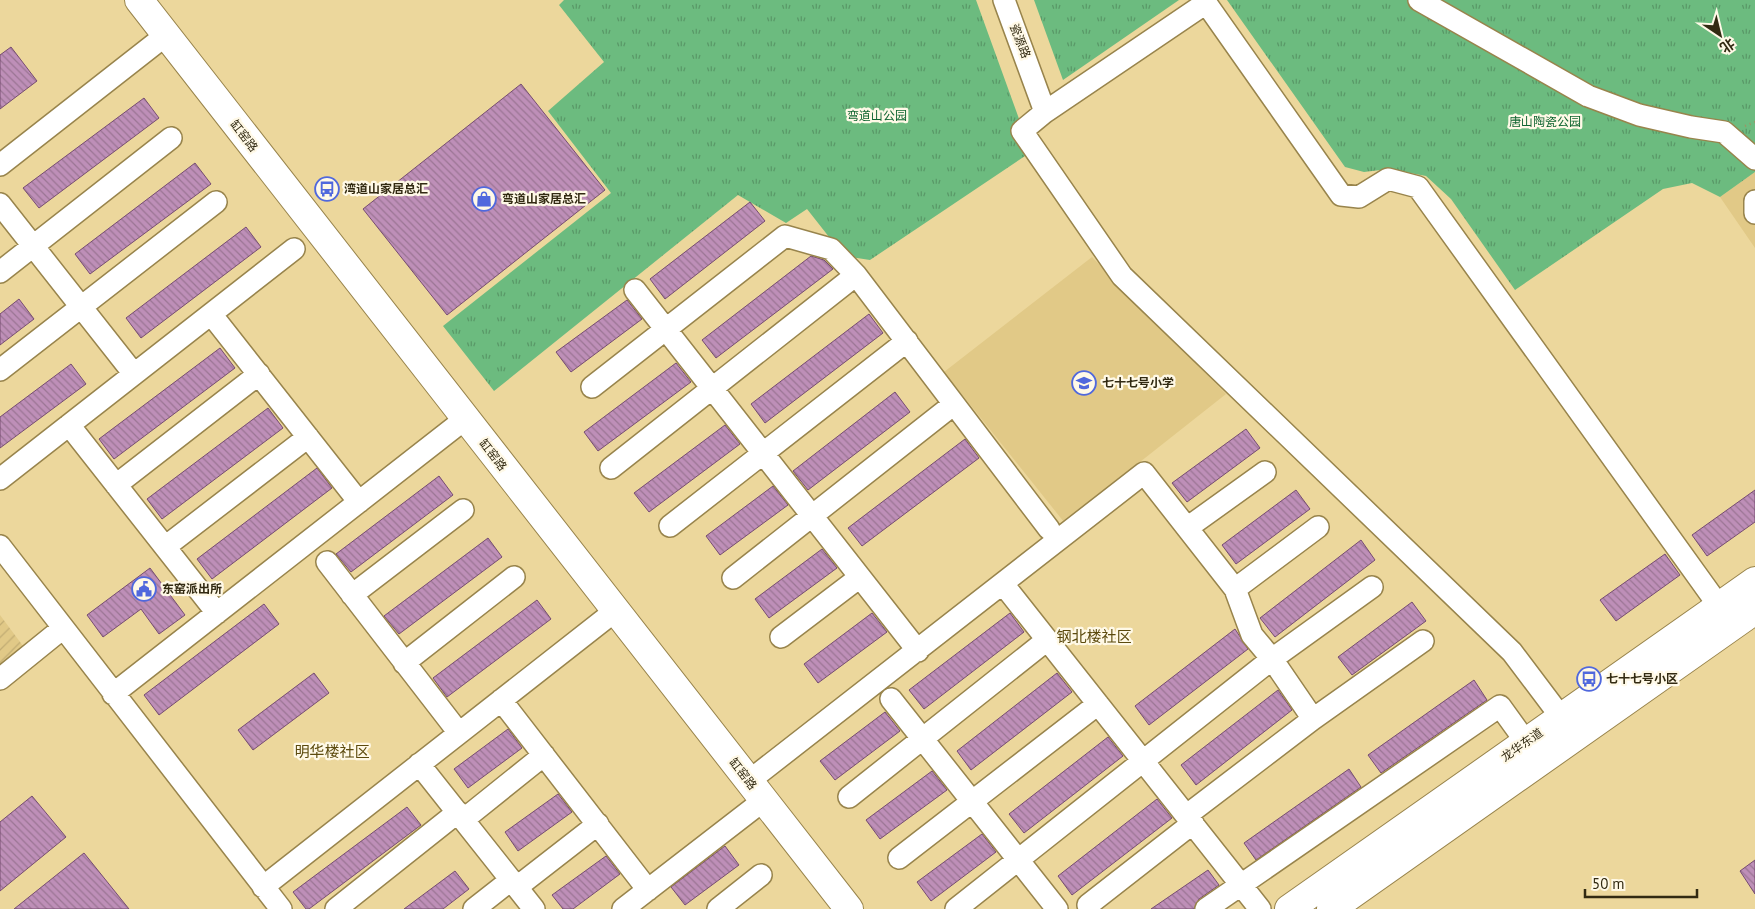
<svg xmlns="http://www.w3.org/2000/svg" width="1755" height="909" viewBox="0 0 1755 909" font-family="'PT Sans','Noto Sans SC',sans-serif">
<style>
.built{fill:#e1c987}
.industrial{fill:url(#industrial-furrows)}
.grass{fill:url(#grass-tufts)}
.building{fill:url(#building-back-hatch);stroke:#764c71}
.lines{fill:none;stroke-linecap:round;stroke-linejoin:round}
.minor-casing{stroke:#98844c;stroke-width:24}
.major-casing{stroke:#98844c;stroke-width:30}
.path{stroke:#a19164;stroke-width:2.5;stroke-dasharray:1 4;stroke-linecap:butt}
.minor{stroke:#fff;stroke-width:21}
.major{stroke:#fff;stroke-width:28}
.labels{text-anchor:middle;stroke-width:4.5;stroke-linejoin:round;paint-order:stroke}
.street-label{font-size:12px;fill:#322a12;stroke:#fff9e7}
.park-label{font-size:12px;fill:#0f6430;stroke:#fff9e7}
.poi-label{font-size:12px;font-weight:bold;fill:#322a12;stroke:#fff9e7;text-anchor:start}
.quarter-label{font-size:15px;fill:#5c4a0d;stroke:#fff9e7}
</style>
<defs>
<pattern id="industrial-furrows" width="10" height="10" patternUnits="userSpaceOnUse" patternTransform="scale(1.25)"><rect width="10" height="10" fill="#e1c987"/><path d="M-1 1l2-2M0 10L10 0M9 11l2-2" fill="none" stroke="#c2ad74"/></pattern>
<pattern id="grass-tufts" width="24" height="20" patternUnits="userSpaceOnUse" patternTransform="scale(1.25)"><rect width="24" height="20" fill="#6cbb7f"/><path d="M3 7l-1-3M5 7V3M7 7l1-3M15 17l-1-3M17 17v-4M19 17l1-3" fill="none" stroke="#599867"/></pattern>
<pattern id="building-back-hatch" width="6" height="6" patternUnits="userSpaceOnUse" patternTransform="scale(1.25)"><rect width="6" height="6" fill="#be8fb8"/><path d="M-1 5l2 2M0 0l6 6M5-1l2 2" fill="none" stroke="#9b7594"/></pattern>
</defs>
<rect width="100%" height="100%" fill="#ecd79c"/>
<path class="built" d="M1755,172V248L1720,197Z
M1092,257L1226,394L1064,522L944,372Z"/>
<path class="industrial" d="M0,615L23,646L0,666Z"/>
<path class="grass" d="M564,0H976L1031,152L870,260L844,256L807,209L786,223L738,195L494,391L443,326L611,193L548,111L604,62L559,5Z
M1034,0H1179L1063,80Z
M1227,0H1755V172L1720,197L1692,183L1663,189L1515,290L1451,199L1426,176L1389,169L1364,172L1345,167Z"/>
<path class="building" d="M11,47L37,81L0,109V55Z
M521,84L605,190L447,315L363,209Z
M144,98L159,118L39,208L23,188Z
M195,163L211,184L90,274L75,254Z
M750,202L765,221L665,299L650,279Z
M246,227L261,247L141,338L126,318Z
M811,256L824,260L833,269L716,358L702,340Z
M19,299L34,319L0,345V314Z
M627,300L642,319L571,372L556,352Z
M869,314L883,333L765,423L751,404Z
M220,348L235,368L114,459L99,439Z
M676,363L691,382L598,451L584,432Z
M71,364L86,384L0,448V417Z
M895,392L910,412L808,490L793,471Z
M268,408L283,428L162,519L147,499Z
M725,425L740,444L649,512L634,493Z
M1246,429L1260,448L1187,502L1172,483Z
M965,439L979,458L862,546L848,528Z
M317,468L332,488L212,579L197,559Z
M439,476L453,495L351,572L336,554Z
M773,486L788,505L720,555L706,536Z
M1296,490L1310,509L1236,564L1222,545Z
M1755,490V522L1707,556L1692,535Z
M488,538L502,557L399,634L384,616Z
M1361,540L1375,560L1275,637L1260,618Z
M822,549L837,568L769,618L755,599Z
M1665,554L1680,575L1616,621L1600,600Z
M150,568L185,615L159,634L141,609L103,637L87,615Z
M537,600L551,619L447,697L433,678Z
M1412,602L1426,621L1352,675L1338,657Z
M264,604L279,624L159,715L144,695Z
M872,613L887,632L818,683L804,664Z
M1010,613L1024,632L924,709L909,690Z
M1235,629L1248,649L1149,725L1135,706Z
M314,673L329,693L253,750L238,730Z
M1057,673L1072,692L971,770L957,751Z
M1474,680L1487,700L1381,773L1368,755Z
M1278,690L1292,710L1196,785L1181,765Z
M885,712L900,731L835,780L820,761Z
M508,729L522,748L468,788L454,769Z
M1108,737L1123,756L1024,833L1009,814Z
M1349,769L1361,787L1256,860L1244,843Z
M932,771L947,790L880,839L866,820Z
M558,794L572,812L518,851L505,832Z
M32,796L66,837L0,891V822Z
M1157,799L1172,818L1072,895L1058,876Z
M407,807L421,825L309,909H306L293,892Z
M982,834L996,852L931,901L917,882Z
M725,846L739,865L685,905L671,887Z
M84,853L129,909H14Z
M606,856L620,874L573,909H563L552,895Z
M1755,860V894L1740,871Z
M1208,870L1219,885L1199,899L1194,909H1151Z
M455,871L469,889L443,909H404Z"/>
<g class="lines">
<g class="minor-casing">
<path id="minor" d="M1004,0L1045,112L1206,3L1341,195L1359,197L1388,179L1418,187L1719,606
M1419,0L1588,96L1639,115L1691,127L1724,132L1755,159
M1045,112L1022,131L1122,276L1512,652L1561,717
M0,165L166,35
M1755,201V213
M0,204L134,374
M0,272L171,138
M635,290L918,651
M211,314L359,502
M0,370L216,202
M592,387L785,236L831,249L856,275L1049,529
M69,425L217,613
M611,468L856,275
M0,479L294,249
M116,485L259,374
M670,526L907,341
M1187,528L1265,472
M0,546L281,909
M165,547L308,437
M327,562L459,733
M733,578L954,404
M1003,584L1260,909
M1235,589L1318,527
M352,595L463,510
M781,637L860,577
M404,663L514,577
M0,679L63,628
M113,694L465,419
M891,699L1057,909
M501,700L648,890
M1313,719L1423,641
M419,764L534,909
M749,781L1144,473L1235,589L1252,635L1272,659L1313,719L1187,815
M849,797L1047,640
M463,820L544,755
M899,858L1098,704
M263,887L615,611
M517,887L598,824
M1088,905L1193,823
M336,909L458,812
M474,909L511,880
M623,909L764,800
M718,909L761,875
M956,909L1272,659L1372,587
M1206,909L1500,706L1526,742"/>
</g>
<g class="major-casing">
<path id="major" d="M139,0L849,909
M1289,909L1755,581
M1331,909L1755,610"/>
</g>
<path class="path" d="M1745,126L1755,122"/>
<use href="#minor" class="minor"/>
<use href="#major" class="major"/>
</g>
<defs>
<g id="bus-ring" transform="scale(1.25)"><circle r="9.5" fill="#fff9e7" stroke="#5068dd" stroke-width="1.5"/><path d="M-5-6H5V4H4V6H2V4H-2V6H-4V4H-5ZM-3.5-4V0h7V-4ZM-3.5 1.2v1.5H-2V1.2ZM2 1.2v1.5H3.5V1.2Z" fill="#5068dd"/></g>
<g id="shop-ring" transform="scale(1.25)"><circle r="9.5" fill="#fff9e7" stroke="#5068dd" stroke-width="1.5"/><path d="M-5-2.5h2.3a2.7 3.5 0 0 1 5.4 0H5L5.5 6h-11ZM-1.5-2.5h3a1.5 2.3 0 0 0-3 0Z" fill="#5068dd"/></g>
<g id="school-ring" transform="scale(1.25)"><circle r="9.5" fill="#fff9e7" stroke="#5068dd" stroke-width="1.5"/><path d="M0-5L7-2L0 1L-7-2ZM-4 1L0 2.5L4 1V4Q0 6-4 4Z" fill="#5068dd"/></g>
<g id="civic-ring" transform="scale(1.25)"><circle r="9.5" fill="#fff9e7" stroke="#5068dd" stroke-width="1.5"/><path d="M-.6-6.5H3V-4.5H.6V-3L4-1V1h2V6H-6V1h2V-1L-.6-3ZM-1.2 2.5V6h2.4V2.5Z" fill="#5068dd"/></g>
</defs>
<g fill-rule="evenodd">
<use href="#bus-ring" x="327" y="189"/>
<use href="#shop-ring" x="484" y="199"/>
<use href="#school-ring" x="1084" y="383"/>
<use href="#civic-ring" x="144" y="589"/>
<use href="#bus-ring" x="1589" y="679"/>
</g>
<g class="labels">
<g class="street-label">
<text transform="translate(1020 41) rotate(69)" y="4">瓷源路</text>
<text transform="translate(244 136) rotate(52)" y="4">缸窑路</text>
<text transform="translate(493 455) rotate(52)" y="4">缸窑路</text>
<text transform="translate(1522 745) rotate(-35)" y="4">龙华东道</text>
<text transform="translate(743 774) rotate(52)" y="4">缸窑路</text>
</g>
<g class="park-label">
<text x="877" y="120">弯道山公园</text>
<text x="1545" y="126">唐山陶瓷公园</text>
</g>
<g class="poi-label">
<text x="344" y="193">湾道山家居总汇</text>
<text x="502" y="203">弯道山家居总汇</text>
<text x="1102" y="387">七十七号小学</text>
<text x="162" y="593">东窑派出所</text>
<text x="1606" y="683">七十七号小区</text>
</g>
<g class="quarter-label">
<text x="1094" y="642">钢北楼社区</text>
<text x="332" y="757">明华楼社区</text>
</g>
</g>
<g transform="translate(1720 35) rotate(145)" stroke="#fff9e7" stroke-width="4" paint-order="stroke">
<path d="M0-4L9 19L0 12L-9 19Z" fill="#322a12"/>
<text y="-8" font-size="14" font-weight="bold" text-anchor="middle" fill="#322a12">北</text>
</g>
<path d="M1585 889v8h112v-8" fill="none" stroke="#322a12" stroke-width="2.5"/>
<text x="1592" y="889" font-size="15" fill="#322a12" stroke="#fff9e7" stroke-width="4" paint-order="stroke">50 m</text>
</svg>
